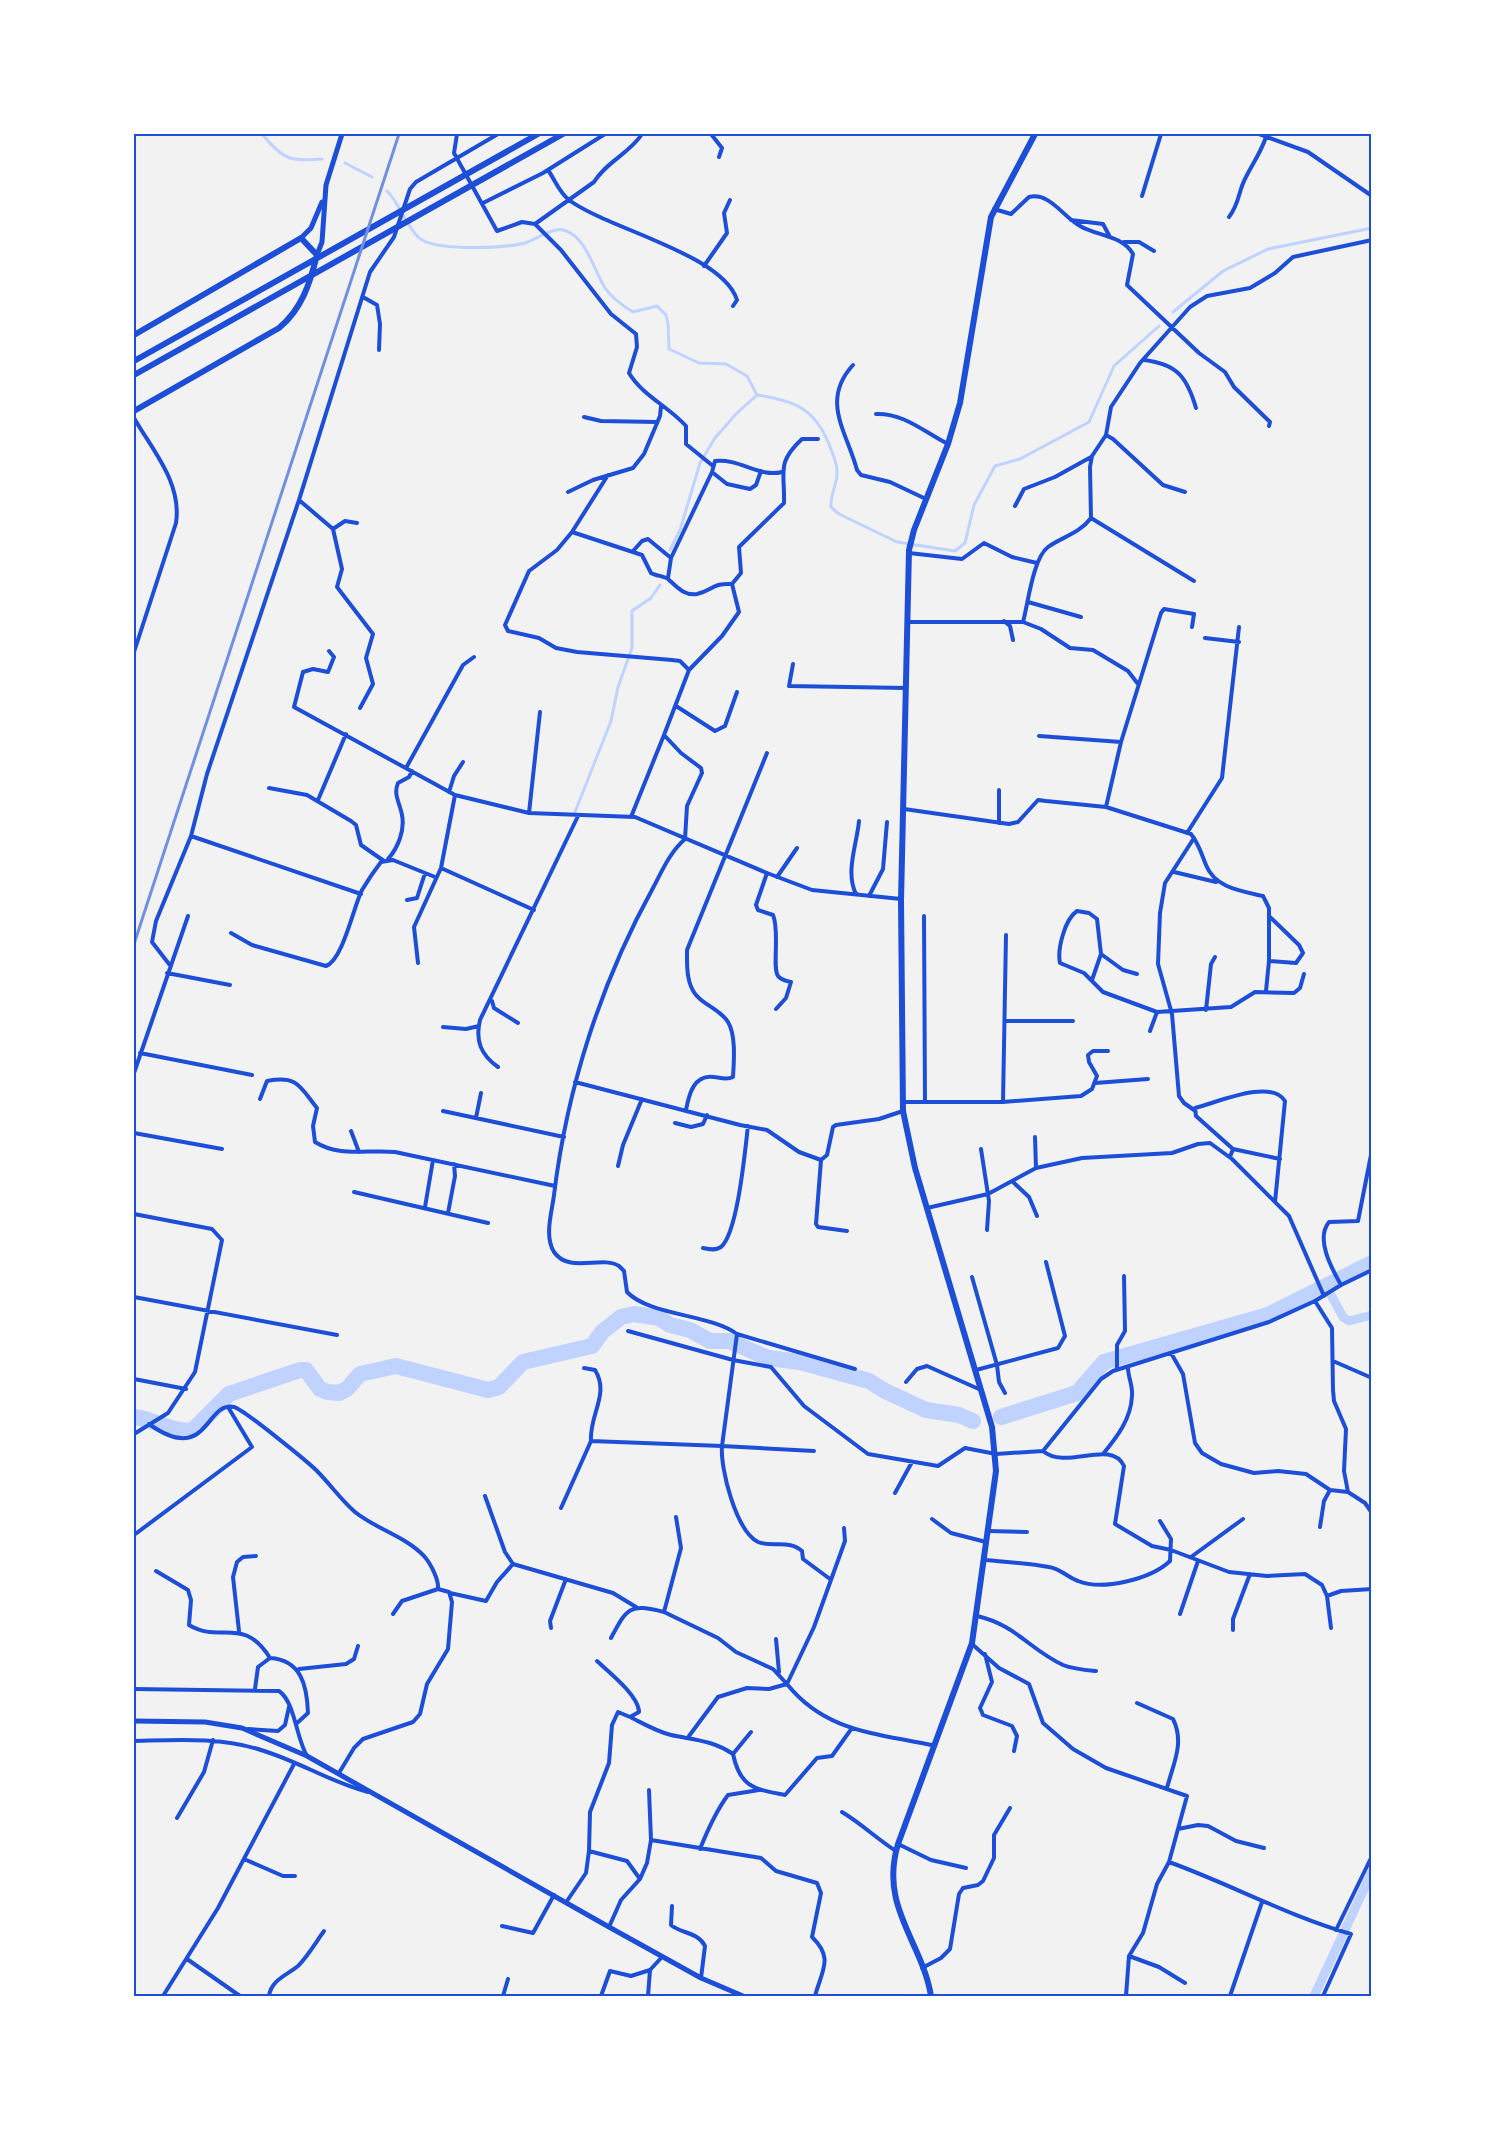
<svg xmlns="http://www.w3.org/2000/svg" width="1505" height="2130" viewBox="0 0 1505 2130" font-family="Mulish,sans-serif">
<style>
.lines{fill:none;stroke-linecap:round;stroke-linejoin:round}
.stream{stroke:#bfd3fe;stroke-width:3}
.canal{stroke:#bfd3fe;stroke-width:9}
.river{stroke:#bfd3fe;stroke-width:16}
.minor{stroke:#1d4ed8;stroke-width:4}
.tertiary{stroke:#1d4ed8;stroke-width:5}
.secondary{stroke:#1d4ed8;stroke-width:6}
.rail{stroke:#7290e2;stroke-width:3}
.neatline{fill:none;stroke:#1d4ed8;stroke-width:2}
</style>
<rect width="100%" height="100%" fill="#f2f2f2"/>
<g class="lines">
<path class="stream" d="M262,134C283,159 289,162 322,159
M345,163L372,177
M387,191C400,204 405,224 418,237C433,252 504,248 525,243C535,240 553,227 563,230C586,235 594,271 605,288C612,298 623,306 633,312L657,306L666,315L668,324L669,349L699,363L726,364L747,376L757,395L736,414L715,438L700,463L680,530L670,550
M1173,312L1223,271L1268,249L1372,228
M757,395C795,401 814,408 829,444C832,453 837,461 837,471C838,483 830,494 831,507L839,514L897,542L955,551L965,543L974,505L995,466L1020,459L1089,422L1114,366L1159,326
M575,812L611,721L618,687L632,648V611L651,598L660,585"/>
<path class="canal" d="M1326,1286L1343,1317L1349,1321L1372,1315
M1314,1996L1372,1872"/>
<path class="river" d="M134,1417C155,1419 172,1433 193,1430L229,1394L300,1370H306L320,1389L328,1392L339,1393L347,1389L360,1374L396,1366L488,1390L499,1387L523,1362L592,1346L602,1332L621,1317L634,1314L659,1318L670,1325L690,1330L710,1341H729L768,1358L800,1362L869,1381L885,1391L926,1410L959,1415L973,1421
M1001,1417L1077,1393L1104,1362L1268,1315L1372,1263"/>
<path class="minor" d="M457,134L454,153L497,231L522,222L535,224L561,250L611,314L636,334L637,347L629,373C642,395 669,407 686,426V444L713,466
M711,134L722,148L719,157
M1259,134L1308,152L1372,196
M548,170C555,180 559,192 569,200C608,229 723,254 737,300L733,306
M1142,196L1161,134
M483,203L543,173L605,134
M994,209L1011,214L1029,197C1050,192 1063,217 1080,226C1097,236 1122,235 1133,254L1127,285L1199,353L1225,372L1234,387L1270,422L1269,426
M1229,217C1240,203 1238,191 1246,177C1253,163 1261,152 1266,137
M1071,220L1103,224L1110,237
M535,224L594,182C606,162 630,153 642,134
M1124,242H1139L1154,251
M704,266L727,233L724,213L730,200
M363,297L377,305L380,324L379,350
M1144,360C1177,364 1187,377 1196,408
M853,365C820,401 847,432 857,470L861,475L890,482L926,499
M876,414C904,413 924,432 948,444
M584,417L601,421L657,422
M134,418C153,451 182,483 176,523L134,652
M1106,435L1113,439L1163,485L1185,492
M761,471L756,485L750,489L727,484L712,472L715,461C739,458 760,478 782,472
M568,492L593,480L633,468L644,454L660,416L661,406
M299,500L333,529L342,569L337,587L373,634L366,658L373,684L360,708
M1015,506L1024,489L1055,477L1091,457
M1091,518L1194,581
M333,529L345,521L357,523
M572,532L608,475
M634,550L642,541L648,539L671,558
M909,553L962,559L984,543L1012,557L1037,563
M668,578L671,558L712,472
M732,584L739,612L722,636L689,670L664,735L681,753L701,768L702,773L687,806L685,839C670,852 662,871 653,888C601,982 567,1088 554,1195C552,1212 544,1236 554,1252C569,1274 602,1255 619,1266L624,1271L627,1292C650,1316 711,1314 737,1334L855,1369
M1028,602L1081,617
M1004,621L1010,626L1013,640
M908,622H1023L1041,629L1070,648L1093,650L1128,671L1138,684
M1023,622C1028,604 1033,558 1048,547C1062,537 1080,533 1091,518L1090,467L1092,456L1106,435L1111,407L1140,363L1190,307L1207,296L1250,288L1275,273L1293,257L1372,240
M1205,638L1239,642
M329,651L334,657L328,672L313,669L303,672L294,707L455,795L529,813L635,817L767,873L812,890L901,899
M793,664L789,686L906,688
M689,670L680,661L672,660L577,652L556,648L539,638L508,631L505,625L529,571L557,550L572,532L642,555L651,573C656,576 664,576 668,579C677,587 684,596 697,594C713,590 712,583 732,584L741,573L739,547L784,503C785,472 776,463 802,439H818
M676,706L715,731L725,726L737,692
M1039,736L1121,742
M406,768L463,665L474,657
M269,788L307,795L351,821L356,825L361,845L384,861
M999,790V823
M449,792L454,776L463,762
M318,800L346,734
M1106,807L1121,742L1161,613L1164,609L1194,614L1192,627
M904,809L1009,824L1018,822L1038,800L1046,801L1106,807L1191,834C1199,844 1201,853 1206,865C1215,888 1241,891 1263,896L1269,908V961L1266,991
M529,813L540,712
M631,817L664,735
M1187,833L1222,778L1239,627
M191,836L361,894
M388,859C398,848 405,830 402,815C400,803 393,795 398,783L409,777L412,771
M441,868L534,910
M1174,872L1216,882
M767,873L756,905L758,910L773,915C780,931 772,968 778,976C781,980 787,981 791,982L786,998L776,1009
M777,877L797,848
M856,894C845,872 857,844 859,821
M869,896L883,869L887,822
M407,900L417,898L425,873
M924,916L925,1102
M231,933L252,945L326,966C343,960 354,905 362,890C368,880 374,871 381,862L393,860L435,877
M1101,954L1123,970L1137,974
M1269,961L1296,963L1303,953L1299,945L1270,917
M418,963L414,927L441,868L455,795
M169,964L152,942L156,921L191,836L207,774L299,500L370,272L394,237L410,189L416,182L498,134
M167,973L230,985
M1092,980L1101,954L1097,919L1089,913L1077,911C1065,919 1057,949 1060,963L1084,973L1103,992L1157,1012L1231,1007L1255,992L1294,993L1300,988L1304,974
M492,1001L494,1008L518,1023
M1206,1010L1211,964L1215,957
M1005,1021H1073
M443,1027L466,1029L479,1026
M1150,1031L1157,1012
M140,1053L252,1075
M498,1067C481,1055 475,1041 480,1020L578,816
M134,1073L188,916
M575,1082L740,1125L767,1130L799,1152L821,1160L827,1155L833,1127L836,1125L879,1119L903,1111
M1095,1083L1148,1079
M260,1099L267,1081C298,1075 300,1087 317,1108L313,1126L315,1142C341,1158 366,1149 395,1152L555,1186
M903,1102H1003L1081,1096L1092,1089L1097,1076L1089,1062L1088,1055L1093,1051H1108
M1003,1102L1006,935
M686,1110C689,1094 694,1074 714,1077C722,1078 727,1080 733,1077C734,1061 736,1035 728,1022C720,1009 705,1006 696,995C686,983 687,964 687,950L767,753
M1194,1110L1184,1103L1179,1096L1172,1014L1158,964L1160,913L1165,883L1194,838
M443,1111L564,1137
M476,1118L481,1093
M675,1123L691,1127L703,1124L707,1115
M351,1131L359,1152
M134,1133L222,1149
M1035,1137L1036,1168
M981,1149L989,1201L987,1230
M1233,1149L1196,1116L1195,1108C1216,1103 1271,1078 1285,1101L1275,1202
M1230,1157L1233,1149L1280,1159
M821,1160L816,1224L818,1227L847,1231
M618,1166L623,1145L642,1099
M1013,1182L1029,1197L1037,1216
M354,1192L488,1223
M425,1207L433,1160
M927,1208L988,1194L1036,1168L1082,1158L1172,1153L1198,1144L1210,1143L1232,1159L1289,1216L1324,1296
M448,1213L455,1176L454,1164
M134,1214L212,1229L222,1240L195,1372L168,1413L134,1434
M703,1248C709,1249 715,1251 721,1247C738,1232 745,1150 748,1126
M972,1277L997,1365L999,1382L1005,1393
M1341,1285C1332,1269 1315,1239 1329,1222L1358,1221L1372,1150
M134,1297L337,1335
M1315,1301L1332,1328L1333,1390L1334,1401L1346,1429L1344,1471L1348,1492L1365,1503L1372,1513
M628,1331L733,1360L771,1367L804,1406L868,1454L938,1466L965,1448L996,1454L1043,1451L1101,1379L1113,1371L1269,1322L1315,1301L1341,1285L1372,1270
M1171,1353L1183,1374L1195,1443L1202,1453L1221,1464L1254,1473L1278,1471L1306,1474L1330,1490
M1333,1361L1372,1378
M584,1368L595,1370C610,1394 589,1415 591,1441
M1117,1368V1345L1125,1331L1124,1276
M976,1370L1058,1348L1065,1336L1046,1262
M134,1379L186,1389
M906,1382L917,1369L927,1366L981,1390
M149,1424C208,1466 205,1401 234,1407C243,1409 308,1462 317,1471C330,1484 341,1500 355,1512C376,1529 405,1536 424,1556C431,1564 439,1580 438,1589L402,1601L393,1614
M814,1451L722,1446C720,1468 736,1531 758,1542C773,1548 788,1539 802,1551L803,1559L830,1579
M1043,1451C1066,1471 1111,1438 1124,1466L1115,1524L1152,1546L1171,1550L1229,1572L1267,1576L1305,1574L1322,1585L1327,1596L1331,1628
M1103,1454C1117,1437 1131,1419 1132,1396C1133,1386 1128,1377 1128,1368
M895,1493L912,1462
M485,1496L505,1552L513,1564L613,1593L636,1607
M561,1508L591,1441L722,1446L737,1334
M676,1517L681,1548L664,1612L718,1638L736,1652L773,1669L787,1684L814,1627L845,1541L844,1528
M932,1519L951,1533L986,1542
M1320,1527L1324,1501L1330,1490L1348,1492
M988,1531L1027,1532
M134,1535L252,1447L228,1407
M1191,1557L1243,1519
M985,1560C1006,1562 1028,1563 1049,1567C1061,1569 1067,1577 1078,1581C1103,1591 1151,1579 1170,1561L1171,1539L1160,1521
M156,1571L188,1590L191,1600L189,1625C220,1644 243,1615 270,1658
M450,1593L486,1601L497,1582L513,1564
M1327,1596L1341,1591L1372,1589
M1180,1614L1198,1561
M977,1616C1016,1625 1029,1649 1063,1665C1073,1669 1085,1670 1096,1671
M551,1628L550,1621L566,1579
M1233,1630V1619L1250,1574
M239,1631L233,1577L237,1562L243,1557L256,1556
M611,1638C627,1608 629,1603 664,1612
M776,1639L779,1672
M972,1644L999,1668L1029,1684L1043,1723L1073,1749L1106,1768L1187,1796L1169,1862L1157,1884L1143,1933L1129,1956L1126,1996
M985,1654L992,1682L980,1708L983,1715L1012,1726L1017,1736L1014,1751
M597,1661C609,1672 639,1696 639,1712L630,1717L618,1712L612,1725L609,1763L590,1812L589,1851L627,1861L640,1879
M299,1669L346,1664L354,1659L358,1646
M134,1689L279,1691C295,1702 296,1738 307,1756
M255,1689L258,1667L270,1658C301,1660 307,1685 308,1713L296,1724
M1137,1703L1173,1719C1185,1743 1173,1764 1167,1788
M632,1718C644,1724 658,1732 671,1735C694,1740 712,1740 733,1754C740,1788 755,1789 785,1795L817,1758L832,1756L852,1728
M248,1729L278,1731L285,1725L289,1707
M689,1736L718,1697L747,1688L769,1689L787,1684C826,1733 878,1733 935,1746
M134,1741C177,1740 220,1737 261,1750C298,1761 330,1782 368,1792
M733,1754L751,1732
M339,1773L354,1748L363,1739L413,1722L420,1714L427,1684L448,1649L452,1602L449,1592L438,1589
M842,1812C862,1824 877,1839 896,1851
M177,1818L204,1772L213,1740
M1178,1829L1198,1825L1208,1826L1236,1841L1264,1848
M651,1840L761,1858L776,1871L817,1883L821,1893L812,1937C834,1958 822,1970 815,1996
M898,1844L931,1860L966,1868
M700,1849C708,1829 716,1811 728,1795L759,1790
M244,1859L283,1876H295
M1169,1862C1230,1884 1288,1916 1351,1934L1323,1996
M567,1901L586,1873L589,1851
M672,1906L671,1925C682,1934 698,1932 705,1946L701,1978
M502,1926L533,1933L554,1895
M609,1927L621,1900L640,1879L647,1863L651,1840L649,1790
M1336,1930L1372,1856
M1129,1956L1159,1967L1185,1983
M187,1959L240,1996
M922,1968L941,1958L950,1949L959,1894L963,1888L978,1885L983,1881L994,1858V1835L1010,1808
M163,1996L218,1908L294,1764
M269,1996C271,1980 287,1975 298,1966C308,1956 316,1942 324,1931
M503,1996L508,1979
M601,1996L610,1971L631,1976L650,1970
M648,1996L650,1970L662,1957
M1230,1996L1262,1902"/>
<path class="tertiary" d="M301,238L311,228L322,202
M317,255L322,242L326,185L342,134
M134,1721L205,1722L242,1728L307,1756L609,1927L701,1978L743,1996"/>
<path class="secondary" d="M134,335L301,238L317,255C310,283 302,309 279,328L134,411
M134,361L538,134
M134,375L563,134
M931,1996C922,1941 879,1907 898,1844L972,1643L996,1471L992,1427L915,1168L903,1111L901,900L909,550L914,530L948,444L960,403L991,217L1035,134"/>
<path class="rail" d="M134,944L399,134"/>
</g>
<rect width="1505" height="2130" fill="none" stroke="#ffffff" stroke-width="270"/>
<rect x="135" y="135" width="1235" height="1860" class="neatline"/>
</svg>
